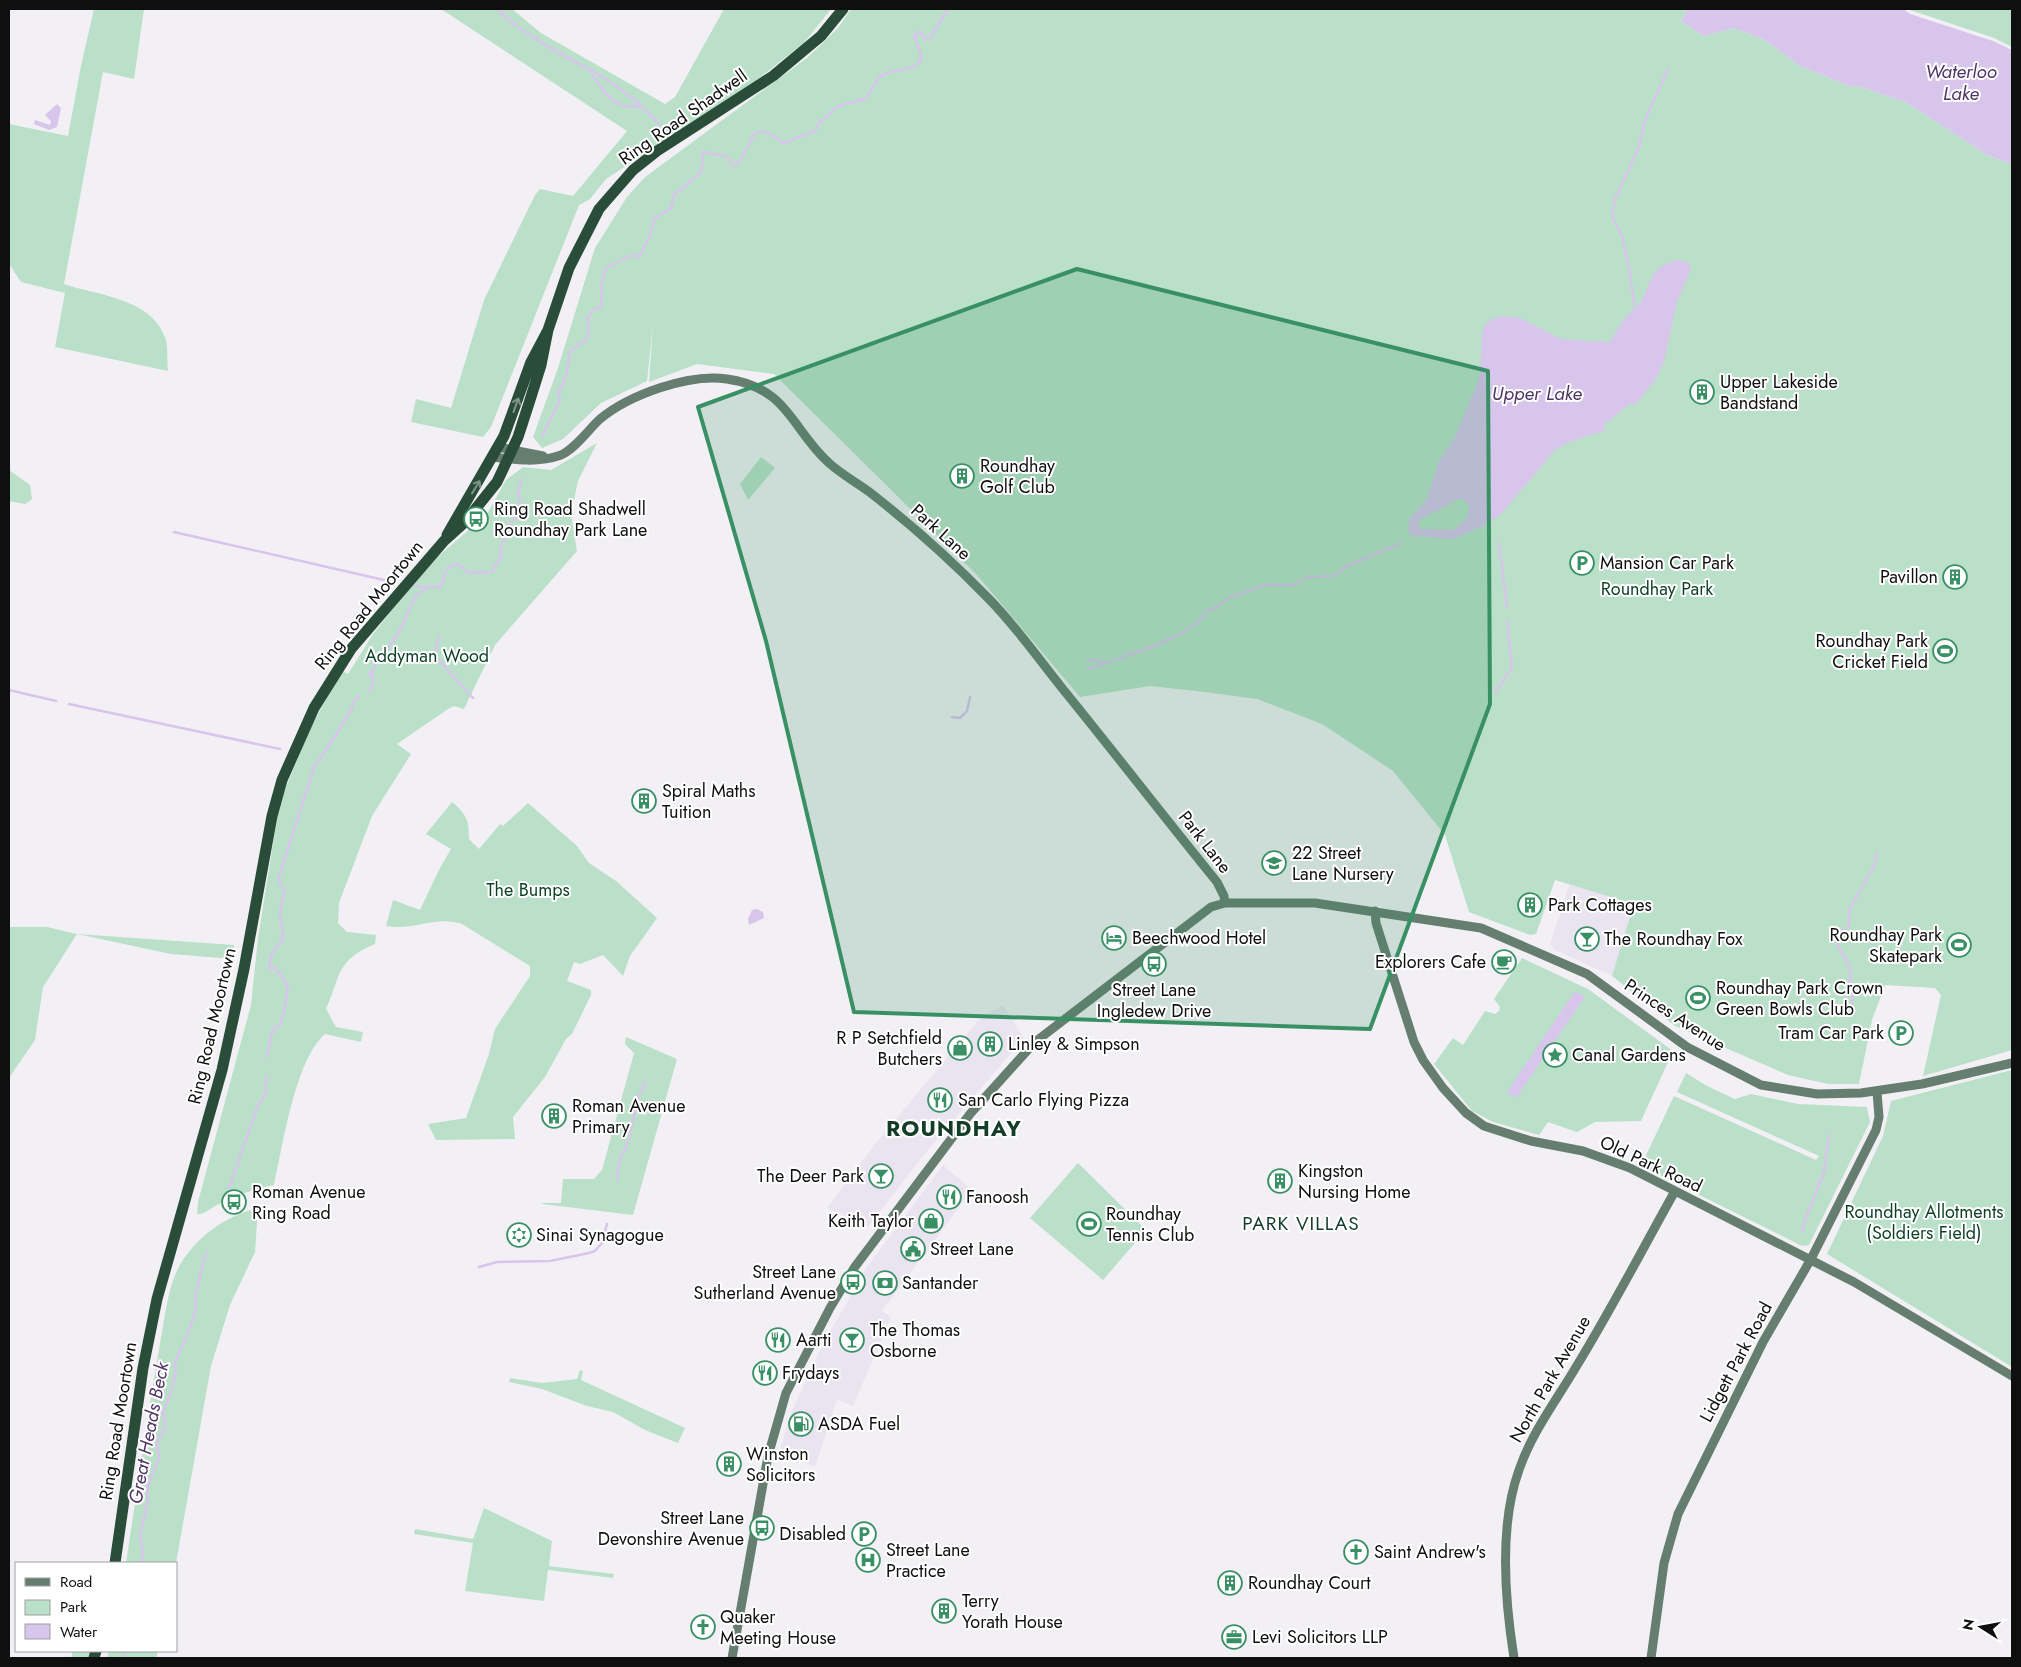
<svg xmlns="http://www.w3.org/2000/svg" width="2021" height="1667" viewBox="0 0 2021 1667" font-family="Jost,sans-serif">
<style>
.built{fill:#e9e4ef}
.green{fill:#bae0c9}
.water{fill:#d8c5eb;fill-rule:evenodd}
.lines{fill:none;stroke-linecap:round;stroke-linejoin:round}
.stream{stroke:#d8c5eb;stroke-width:2.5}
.secondary{stroke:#657e6f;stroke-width:9}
.highway{stroke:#294d39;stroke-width:11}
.oneway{stroke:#7f9488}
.marked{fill:#399065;fill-opacity:0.2;stroke:#399065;stroke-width:4;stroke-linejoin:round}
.labels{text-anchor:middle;stroke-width:4;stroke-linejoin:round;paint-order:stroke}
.street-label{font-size:18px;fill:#0f0f10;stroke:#fff}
.poi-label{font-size:18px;fill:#0f0f10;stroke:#fff;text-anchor:start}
.park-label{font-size:18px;fill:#0c3f28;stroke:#fff}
.water-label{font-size:19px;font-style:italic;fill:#4f3565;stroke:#fff}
.neighbourhood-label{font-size:19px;letter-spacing:1px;fill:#133d28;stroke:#fff}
.district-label{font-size:22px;font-weight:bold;letter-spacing:1px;fill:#133d28;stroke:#fff}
</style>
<rect width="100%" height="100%" fill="#f2f0f4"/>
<path class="built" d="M1580,852L1635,905L1612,976L1555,950L1550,944Z
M1003,1005L1024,1038L922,1157L869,1226L827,1208L880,1138L977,1022Z
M943,1165L972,1190L882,1311L891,1317L853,1406L837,1399L815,1467L780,1451L790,1416L805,1382L825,1340L853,1292L850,1290Z"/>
<path class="green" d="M94,9H144L134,79L103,72L64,284C99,296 153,298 166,340C168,349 167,362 168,371L55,347L65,293L21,282L9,264V124L68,136L81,66Z
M441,9H512L541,33L665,104L675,97L724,9H831L804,43L754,82L606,179L590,199L579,205L491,427L483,437L411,422L416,399L451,408L484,300L535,195L540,189L573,196L627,131Z
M851,9H1688L1681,21L1703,36L1734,28L1765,40L1800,66L1849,86L1861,87L1907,103L1989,156L2012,164V1050L1923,1076L1941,995L1935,988L1885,985L1872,1020L1859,1084H1828L1788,1075L1675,1026L1612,976L1634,904L1555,880L1536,934L1530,935L1469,912L1445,835L1393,771L1322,724L1257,699L1205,692L1150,686L1080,697L977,575L774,374L697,364L649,382L653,325L647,381L601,403L563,439L542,448L533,437L558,368L595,248L627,197L645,177L807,58L838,28Z
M1907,9H2012V47L1994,38Z
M597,443L578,481L571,514L577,551L495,645L464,709L454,706L448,709L397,744L411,754L372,816L339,903L338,923L347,932L376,935L375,944C336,960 341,975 326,1009L336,1027L363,1032L361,1042L325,1034C295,1060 283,1145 274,1185C255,1189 238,1195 221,1203C213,1206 205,1215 197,1214L198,1202L251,1005L258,938L278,813L286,787L312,725L342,671L348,674L373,634L426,567L487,514L506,480L523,467L551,470Z
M761,457L775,468L748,500L740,484Z
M9,470L30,485L32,499L25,504L9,501Z
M452,802C467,815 469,820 469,839L479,849L500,824L503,826L528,803L577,846L589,863L616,881L657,918L630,956L623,976L603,955L580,964L574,962L567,981L591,990V995L572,1034L566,1039L545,1077L513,1117L515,1139L436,1140L428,1124L466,1118L489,1054L495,1029L530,976V966L462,924C437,915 412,931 386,926L393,900L420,910L440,868L451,849L426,834Z
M9,927H47L77,934L234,945L233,959L171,954L77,934L43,987L35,1040L9,1078Z
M1522,958L1588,989L1673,1051L1641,1121L1595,1122L1577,1132L1548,1122L1539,1135L1493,1122L1472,1111L1434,1064L1453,1038L1463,1045L1485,1011L1495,1014L1499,1011L1500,1007L1494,999Z
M626,1037L677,1059L633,1215L542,1204V1203H561L563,1179H594L602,1170L634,1053L625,1044Z
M2012,1070V1367L1827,1254L1883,1136L1891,1101Z
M1686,1073L1707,1086L1735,1099L1751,1094L1798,1104L1867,1107L1870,1122L1809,1245L1802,1246L1641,1166L1674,1096L1816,1160L1819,1156L1677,1092Z
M1078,1163L1146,1230L1103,1280L1030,1218Z
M258,1208L255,1252L230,1305L211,1366L176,1563H126C138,1484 149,1405 163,1326C167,1305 169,1284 180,1265C197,1236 226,1216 258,1208Z
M580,1370L583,1371L581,1380L685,1428L678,1443L645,1430L613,1412L587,1406L542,1389L509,1382L510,1378L542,1383L577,1379Z
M484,1508L552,1541L549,1566L614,1574L613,1578L548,1570L544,1601L465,1591L473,1543L414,1534L415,1529L473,1539Z
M73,1651H91L89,1658H71Z
M109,1651H158L156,1658H107Z"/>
<path class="water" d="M1688,9H1903L1910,14L1993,41L2012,50V164L1989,156L1907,103L1861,87L1849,86L1800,66L1765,40L1734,28L1703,36L1681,21Z
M57,104L61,108L57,127L49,130L34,124L35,120L50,125L51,121L45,115Z
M1677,260L1688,262L1691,269L1677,302L1664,361L1656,379L1634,406L1631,403L1603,426L1606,430L1572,441L1556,449L1502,513L1487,524L1454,539L1412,536L1409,534V519L1426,501L1439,461L1454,439L1475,389L1480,374L1482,333L1485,325L1491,319L1503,316L1520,318L1561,339L1609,342C1616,334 1620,324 1627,316C1631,311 1638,308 1641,302C1653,280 1649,267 1677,260ZM1461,498L1468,503L1469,508L1467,518L1454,530L1419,529V520Z
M757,909L763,912L764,918L749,925L748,919L752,910Z
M1575,991L1585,997L1516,1098L1507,1092Z"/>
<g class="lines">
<path class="stream" d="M497,9C534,44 569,56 610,82C629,93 645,110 660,125
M592,75C608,95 613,110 641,106
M1635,309L1629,269L1622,236L1612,217L1614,201L1639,147L1645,120L1668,69
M542,437L560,400L558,392C569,377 567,368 570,351L587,339L589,328L587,319L593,310L601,307L602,280L606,268L631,255L639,257L650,236L654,219L672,207L673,196L701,172L703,152L726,156L735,166C755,150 746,112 783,143L815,131L820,121C828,118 830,111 837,107C847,101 857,105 866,97C874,90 874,79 885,74C899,68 909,72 921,61V54L914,36L919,31L924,39L930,38L948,9
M174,532L384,580
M1499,543L1507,607
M412,585L425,587
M439,636L435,656L473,698
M1088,659L1104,662
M1088,669C1118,657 1191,640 1207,610C1216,610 1219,605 1227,599C1228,598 1261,586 1264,585C1280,583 1292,591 1305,577L1334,576L1345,567L1401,543
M368,676L398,634L416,595L428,587H441L444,579L443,575L451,565L458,564L469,573L491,572L502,555L500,548L509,531V525L524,510C516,498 517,492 522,479
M9,690L56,701
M368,691L373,685L372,672
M1495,693L1512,668L1507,620
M69,704L280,749
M952,717L960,718L967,711L970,697
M1849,984L1853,997L1850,1009
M1844,1009C1845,998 1851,984 1851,974C1849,955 1823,941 1849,926L1850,908L1873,868L1877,853
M267,1057L273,1028L279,1026L282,1022L281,1017L284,1012L288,986L275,967L270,970C267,960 275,945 283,940C284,931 281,924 280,915C280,907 283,898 285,890L278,880L314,767L336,735L352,708L353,702L359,696
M617,1180L620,1158L626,1148L639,1095L645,1082
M229,1188L258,1105L267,1092L265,1088L267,1077
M1802,1232C1805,1213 1816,1199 1820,1181L1823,1178L1829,1135
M479,1267L497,1262L550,1261L589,1253L595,1251L602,1243L607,1224
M141,1563L143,1556L140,1535L148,1501L147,1487L159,1458L157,1442C164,1430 168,1426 162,1412C169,1403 178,1372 175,1362C181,1346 201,1311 195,1296L206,1253
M124,1658L125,1651"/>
<path class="secondary" d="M498,447L543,456
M493,457C516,460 539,463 561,455C576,448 588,430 600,419C629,395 689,373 727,379C789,388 791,429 829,463C842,475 858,483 872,494C913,526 952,561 988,598C1015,625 1038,658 1062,688C1114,752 1165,818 1217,882L1224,896L1225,903
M1375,911L1376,923L1414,1042L1423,1060L1443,1088L1466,1113L1484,1126L1531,1141L1583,1151L1630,1168L1854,1282L2012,1376
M732,1658L768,1456L786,1393L830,1308L854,1268L970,1114L1035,1042L1211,907L1225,903H1315L1481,928L1587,974L1687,1047L1761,1085L1817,1094L1861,1093L1922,1084L2012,1063
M1514,1658C1505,1601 1499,1525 1519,1470C1532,1432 1556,1401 1576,1367C1611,1310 1642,1250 1675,1191
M1651,1658L1664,1563L1678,1514L1763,1342L1811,1259L1876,1130L1879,1117L1877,1092"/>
<path class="highway" d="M447,535L504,436L531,362L548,330L569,268L599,209L633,170L657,151L773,76L821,36L843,9
M115,1563L143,1368L157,1299L222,1070L244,969L272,816L282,780L314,708L351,649L444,541L465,522L497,482L518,437L530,400L541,365L548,330
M94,1658L96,1651"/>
</g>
<defs><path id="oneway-shaft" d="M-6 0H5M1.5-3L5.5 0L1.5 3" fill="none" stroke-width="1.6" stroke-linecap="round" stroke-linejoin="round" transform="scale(1.25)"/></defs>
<g class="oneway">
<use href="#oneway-shaft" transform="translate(516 405) rotate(-70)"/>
<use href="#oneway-shaft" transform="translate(476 487) rotate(-58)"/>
</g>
<path class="marked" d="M1077,269L1488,371L1490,704L1370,1029L854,1012L766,641L698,407Z"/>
<defs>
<g id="building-ring" transform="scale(1.25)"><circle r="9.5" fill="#fff" stroke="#399065" stroke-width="1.5"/><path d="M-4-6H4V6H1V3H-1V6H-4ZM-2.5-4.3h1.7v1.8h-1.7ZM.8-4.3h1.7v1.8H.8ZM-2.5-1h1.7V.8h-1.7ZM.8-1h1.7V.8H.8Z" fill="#399065"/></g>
<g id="bus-ring" transform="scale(1.25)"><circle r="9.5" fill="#fff" stroke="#399065" stroke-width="1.5"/><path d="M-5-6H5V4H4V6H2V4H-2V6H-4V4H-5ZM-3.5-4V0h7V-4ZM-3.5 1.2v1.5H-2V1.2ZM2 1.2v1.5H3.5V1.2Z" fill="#399065"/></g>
<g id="parking-ring" transform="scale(1.25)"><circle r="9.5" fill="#fff" stroke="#399065" stroke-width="1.5"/><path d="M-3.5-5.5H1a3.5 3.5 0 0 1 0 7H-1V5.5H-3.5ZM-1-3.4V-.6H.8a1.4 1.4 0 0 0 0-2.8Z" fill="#399065"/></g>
<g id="stadium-ring" transform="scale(1.25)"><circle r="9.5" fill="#fff" stroke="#399065" stroke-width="1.5"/><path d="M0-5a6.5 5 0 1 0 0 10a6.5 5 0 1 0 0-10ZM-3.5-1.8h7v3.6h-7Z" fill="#399065"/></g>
<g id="school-ring" transform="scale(1.25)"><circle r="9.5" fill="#fff" stroke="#399065" stroke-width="1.5"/><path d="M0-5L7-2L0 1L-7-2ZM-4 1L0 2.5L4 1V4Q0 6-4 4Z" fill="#399065"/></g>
<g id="hotel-ring" transform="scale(1.25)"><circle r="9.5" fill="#fff" stroke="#399065" stroke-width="1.5"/><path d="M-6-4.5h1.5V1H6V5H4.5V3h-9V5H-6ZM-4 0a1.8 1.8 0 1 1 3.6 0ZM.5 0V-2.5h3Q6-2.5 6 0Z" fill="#399065"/></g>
<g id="bar-ring" transform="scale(1.25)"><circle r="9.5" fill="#fff" stroke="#399065" stroke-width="1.5"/><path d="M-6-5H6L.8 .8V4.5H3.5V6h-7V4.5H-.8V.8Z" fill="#399065"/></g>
<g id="cafe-ring" transform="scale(1.25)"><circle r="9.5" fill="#fff" stroke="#399065" stroke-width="1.5"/><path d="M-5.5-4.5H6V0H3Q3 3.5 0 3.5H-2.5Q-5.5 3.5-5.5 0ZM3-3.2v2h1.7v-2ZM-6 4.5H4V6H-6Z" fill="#399065"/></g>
<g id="shop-ring" transform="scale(1.25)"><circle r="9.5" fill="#fff" stroke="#399065" stroke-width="1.5"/><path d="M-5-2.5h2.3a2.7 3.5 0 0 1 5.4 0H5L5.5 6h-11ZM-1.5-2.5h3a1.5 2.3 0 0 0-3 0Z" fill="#399065"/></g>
<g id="sight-ring" transform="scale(1.25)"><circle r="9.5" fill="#fff" stroke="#399065" stroke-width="1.5"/><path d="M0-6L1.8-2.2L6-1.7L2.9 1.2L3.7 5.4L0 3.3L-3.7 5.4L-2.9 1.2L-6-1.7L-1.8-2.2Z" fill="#399065"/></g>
<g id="restaurant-ring" transform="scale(1.25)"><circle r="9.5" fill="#fff" stroke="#399065" stroke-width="1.5"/><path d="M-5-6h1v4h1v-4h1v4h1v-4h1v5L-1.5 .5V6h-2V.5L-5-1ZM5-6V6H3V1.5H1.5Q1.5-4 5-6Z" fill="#399065"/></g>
<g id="synagogue-ring" transform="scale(1.25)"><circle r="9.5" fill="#fff" stroke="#399065" stroke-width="1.5"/><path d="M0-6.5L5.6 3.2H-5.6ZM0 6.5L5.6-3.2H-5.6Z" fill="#399065"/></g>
<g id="civic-ring" transform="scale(1.25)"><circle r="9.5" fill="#fff" stroke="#399065" stroke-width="1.5"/><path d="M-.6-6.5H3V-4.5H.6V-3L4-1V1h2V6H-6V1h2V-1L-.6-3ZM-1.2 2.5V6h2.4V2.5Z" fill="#399065"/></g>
<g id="bank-ring" transform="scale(1.25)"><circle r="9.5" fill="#fff" stroke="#399065" stroke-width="1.5"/><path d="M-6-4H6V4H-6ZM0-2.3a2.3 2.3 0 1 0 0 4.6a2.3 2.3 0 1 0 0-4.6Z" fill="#399065"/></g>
<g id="fuel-ring" transform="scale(1.25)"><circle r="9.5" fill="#fff" stroke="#399065" stroke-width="1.5"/><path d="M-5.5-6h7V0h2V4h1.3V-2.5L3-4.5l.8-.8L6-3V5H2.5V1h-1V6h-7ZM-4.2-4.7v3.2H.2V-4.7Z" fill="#399065"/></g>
<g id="church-ring" transform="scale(1.25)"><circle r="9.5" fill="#fff" stroke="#399065" stroke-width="1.5"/><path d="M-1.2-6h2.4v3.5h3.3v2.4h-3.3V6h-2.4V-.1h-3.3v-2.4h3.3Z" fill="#399065"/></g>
<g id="hospital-ring" transform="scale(1.25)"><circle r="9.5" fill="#fff" stroke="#399065" stroke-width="1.5"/><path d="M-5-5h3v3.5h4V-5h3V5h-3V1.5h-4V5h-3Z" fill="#399065"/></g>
<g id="office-ring" transform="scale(1.25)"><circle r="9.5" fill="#fff" stroke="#399065" stroke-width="1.5"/><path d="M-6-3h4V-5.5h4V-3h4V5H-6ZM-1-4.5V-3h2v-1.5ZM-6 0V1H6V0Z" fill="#399065"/></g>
</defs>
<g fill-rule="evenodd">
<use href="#building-ring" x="1702" y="392"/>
<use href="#building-ring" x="962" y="476"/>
<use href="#bus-ring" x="476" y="519"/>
<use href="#parking-ring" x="1582" y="563"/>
<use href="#building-ring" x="1955" y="577"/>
<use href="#stadium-ring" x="1945" y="651"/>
<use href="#building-ring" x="644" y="801"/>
<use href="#school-ring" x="1274" y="863"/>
<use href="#building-ring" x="1530" y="905"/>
<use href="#hotel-ring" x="1114" y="938"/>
<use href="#bar-ring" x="1587" y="939"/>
<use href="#stadium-ring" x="1959" y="945"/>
<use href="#cafe-ring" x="1504" y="962"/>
<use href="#bus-ring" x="1154" y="964"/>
<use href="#stadium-ring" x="1698" y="998"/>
<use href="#parking-ring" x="1901" y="1033"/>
<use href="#building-ring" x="990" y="1044"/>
<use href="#shop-ring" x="960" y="1048"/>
<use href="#sight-ring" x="1555" y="1055"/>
<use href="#restaurant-ring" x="940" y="1100"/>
<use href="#building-ring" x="554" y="1116"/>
<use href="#bar-ring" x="881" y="1176"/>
<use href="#building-ring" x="1280" y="1181"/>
<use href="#restaurant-ring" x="949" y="1197"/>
<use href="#bus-ring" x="234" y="1202"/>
<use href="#shop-ring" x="931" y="1221"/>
<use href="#stadium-ring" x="1089" y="1224"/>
<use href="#synagogue-ring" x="519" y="1235"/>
<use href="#civic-ring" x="913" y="1249"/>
<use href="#bus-ring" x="853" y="1282"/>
<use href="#bank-ring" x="885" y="1283"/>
<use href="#restaurant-ring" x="778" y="1340"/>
<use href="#bar-ring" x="852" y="1340"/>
<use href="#restaurant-ring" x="765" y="1373"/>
<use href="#fuel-ring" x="801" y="1424"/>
<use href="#building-ring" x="729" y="1464"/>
<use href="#bus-ring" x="762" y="1528"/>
<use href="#parking-ring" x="864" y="1534"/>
<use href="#church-ring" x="1356" y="1552"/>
<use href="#hospital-ring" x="868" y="1560"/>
<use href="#building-ring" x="1230" y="1583"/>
<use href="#building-ring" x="944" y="1611"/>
<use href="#church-ring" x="703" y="1627"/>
<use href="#office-ring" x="1234" y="1637"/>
</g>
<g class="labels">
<g class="street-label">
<text transform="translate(683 117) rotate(-35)" y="6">Ring Road Shadwell</text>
<text transform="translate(941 532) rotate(42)" y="6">Park Lane</text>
<text transform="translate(369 605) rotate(-51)" y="6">Ring Road Moortown</text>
<text transform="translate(1205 842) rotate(52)" y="6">Park Lane</text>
<text transform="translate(1675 1015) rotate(33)" y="6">Princes Avenue</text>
<text transform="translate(212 1026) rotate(-77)" y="6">Ring Road Moortown</text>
<text transform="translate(1651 1164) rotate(25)" y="6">Old Park Road</text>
<text transform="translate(1736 1362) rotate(-62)" y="6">Lidgett Park Road</text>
<text transform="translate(1550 1379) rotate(-60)" y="6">North Park Avenue</text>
<text transform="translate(118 1421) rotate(-81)" y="6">Ring Road Moortown</text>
</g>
<g class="poi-label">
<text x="1720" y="388">Upper Lakeside<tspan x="1720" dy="21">Bandstand</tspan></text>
<text x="980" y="472">Roundhay<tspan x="980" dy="21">Golf Club</tspan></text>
<text x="494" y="515">Ring Road Shadwell<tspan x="494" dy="21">Roundhay Park Lane</tspan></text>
<text x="1600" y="569">Mansion Car Park</text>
<text x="1938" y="583" text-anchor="end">Pavillon</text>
<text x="1928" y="647" text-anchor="end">Roundhay Park<tspan x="1928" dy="21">Cricket Field</tspan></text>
<text x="662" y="797">Spiral Maths<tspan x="662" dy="21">Tuition</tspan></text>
<text x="1292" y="859">22 Street<tspan x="1292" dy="21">Lane Nursery</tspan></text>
<text x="1548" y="911">Park Cottages</text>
<text x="1942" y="941" text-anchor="end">Roundhay Park<tspan x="1942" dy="21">Skatepark</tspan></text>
<text x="1132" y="944">Beechwood Hotel</text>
<text x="1604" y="945">The Roundhay Fox</text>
<text x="1486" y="968" text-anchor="end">Explorers Cafe</text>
<text x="1716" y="994">Roundhay Park Crown<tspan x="1716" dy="21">Green Bowls Club</tspan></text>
<text x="1154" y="996" text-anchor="middle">Street Lane<tspan x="1154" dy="21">Ingledew Drive</tspan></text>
<text x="1884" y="1039" text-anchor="end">Tram Car Park</text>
<text x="942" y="1044" text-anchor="end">R P Setchfield<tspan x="942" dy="21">Butchers</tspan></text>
<text x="1008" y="1050">Linley &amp; Simpson</text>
<text x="1572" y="1061">Canal Gardens</text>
<text x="958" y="1106">San Carlo Flying Pizza</text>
<text x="572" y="1112">Roman Avenue<tspan x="572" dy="21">Primary</tspan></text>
<text x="1298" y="1177">Kingston<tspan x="1298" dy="21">Nursing Home</tspan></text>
<text x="864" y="1182" text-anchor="end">The Deer Park</text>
<text x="252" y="1198">Roman Avenue<tspan x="252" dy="21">Ring Road</tspan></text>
<text x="966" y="1203">Fanoosh</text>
<text x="1106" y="1220">Roundhay<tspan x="1106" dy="21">Tennis Club</tspan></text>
<text x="914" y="1227" text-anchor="end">Keith Taylor</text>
<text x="536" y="1241">Sinai Synagogue</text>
<text x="930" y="1255">Street Lane</text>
<text x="836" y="1278" text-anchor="end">Street Lane<tspan x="836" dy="21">Sutherland Avenue</tspan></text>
<text x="902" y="1289">Santander</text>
<text x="870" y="1336">The Thomas<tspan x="870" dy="21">Osborne</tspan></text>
<text x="796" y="1346">Aarti</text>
<text x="782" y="1379">Frydays</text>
<text x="818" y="1430">ASDA Fuel</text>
<text x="746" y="1460">Winston<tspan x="746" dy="21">Solicitors</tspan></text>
<text x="744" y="1524" text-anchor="end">Street Lane<tspan x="744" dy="21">Devonshire Avenue</tspan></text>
<text x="846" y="1540" text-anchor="end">Disabled</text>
<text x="886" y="1556">Street Lane<tspan x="886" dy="21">Practice</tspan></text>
<text x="1374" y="1558">Saint Andrew's</text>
<text x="1248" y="1589">Roundhay Court</text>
<text x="962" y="1607">Terry<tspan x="962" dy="21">Yorath House</tspan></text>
<text x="720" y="1623">Quaker<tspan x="720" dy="21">Meeting House</tspan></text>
<text x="1252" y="1643">Levi Solicitors LLP</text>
</g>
<g class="park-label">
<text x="1657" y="595">Roundhay Park</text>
<text x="427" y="662">Addyman Wood</text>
<text x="528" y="896">The Bumps</text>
<text x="1924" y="1218">Roundhay Allotments<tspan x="1924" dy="21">(Soldiers Field)</tspan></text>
</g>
<g class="water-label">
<text x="1961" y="78">Waterloo<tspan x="1961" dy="22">Lake</tspan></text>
<text x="1537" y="400">Upper Lake</text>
<text transform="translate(148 1433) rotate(-79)" y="7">Great Heads Beck</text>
</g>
<g class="neighbourhood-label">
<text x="1301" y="1230">PARK VILLAS</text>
</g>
<g class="district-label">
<text x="954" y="1136">ROUNDHAY</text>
</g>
</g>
<rect width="2021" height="1667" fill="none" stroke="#0f0f10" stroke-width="20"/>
<rect x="15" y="1562" width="162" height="90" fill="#ffffff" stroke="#9f9f9f"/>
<rect x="25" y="1578" width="25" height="8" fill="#657e6f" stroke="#9f9f9f"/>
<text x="60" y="1587" font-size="15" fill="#0f0f10">Road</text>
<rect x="25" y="1600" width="25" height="15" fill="#bae0c9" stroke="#9f9f9f"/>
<text x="60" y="1612" font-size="15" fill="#0f0f10">Park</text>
<rect x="25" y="1624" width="25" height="15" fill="#d8c5eb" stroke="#9f9f9f"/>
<text x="60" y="1637" font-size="15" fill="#0f0f10">Water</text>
<g transform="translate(1981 1627) rotate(281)" stroke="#ffffff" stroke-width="4" paint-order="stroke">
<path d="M0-4L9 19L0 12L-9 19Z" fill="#0f0f10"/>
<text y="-8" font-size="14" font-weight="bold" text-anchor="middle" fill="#0f0f10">N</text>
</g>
</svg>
